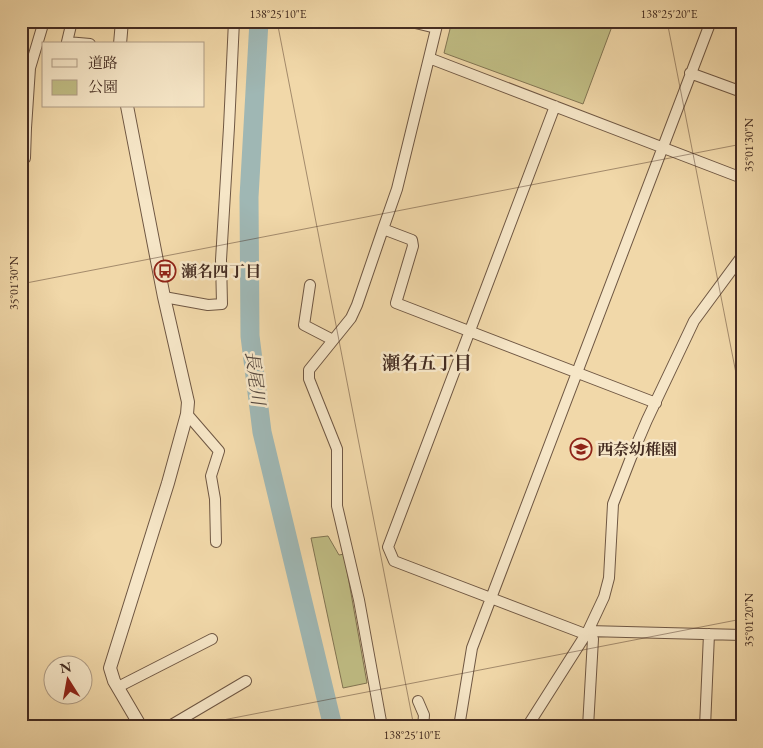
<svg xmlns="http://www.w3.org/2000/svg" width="763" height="748" viewBox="0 0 763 748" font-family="'EB Garamond','Noto Serif JP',serif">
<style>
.green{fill:#c0bd84;stroke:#827452}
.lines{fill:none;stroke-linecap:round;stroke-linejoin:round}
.river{stroke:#9fb7b4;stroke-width:19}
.minor-casing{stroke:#6f5743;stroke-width:12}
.tertiary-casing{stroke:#6f5743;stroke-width:14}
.minor{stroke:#f6e6c7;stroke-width:10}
.tertiary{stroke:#f6e6c7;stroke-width:12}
.ticks{fill:none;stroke:#442c21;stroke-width:1;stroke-opacity:0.45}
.labels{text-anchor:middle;stroke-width:5;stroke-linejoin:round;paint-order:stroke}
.poi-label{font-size:16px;font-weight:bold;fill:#442c21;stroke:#f6e6c7;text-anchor:start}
.neighbourhood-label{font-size:18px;font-weight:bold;fill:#442c21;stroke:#f6e6c7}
.water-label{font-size:18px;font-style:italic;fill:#56483e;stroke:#f6e6c7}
.neatline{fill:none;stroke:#442c21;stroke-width:2}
.ticks-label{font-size:12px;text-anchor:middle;fill:#442c21}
</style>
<rect width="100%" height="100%" fill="#f1d8a9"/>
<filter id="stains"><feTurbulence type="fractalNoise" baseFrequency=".004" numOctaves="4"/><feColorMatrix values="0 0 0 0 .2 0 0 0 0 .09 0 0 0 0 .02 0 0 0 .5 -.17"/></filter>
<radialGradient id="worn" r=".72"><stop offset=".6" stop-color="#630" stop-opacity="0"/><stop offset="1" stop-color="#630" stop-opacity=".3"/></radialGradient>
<path class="green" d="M452,21H614L583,104L444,53Z
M328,536L339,555L344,554L367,683L343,688L311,538Z"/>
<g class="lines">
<path class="river" d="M259,21L249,197L250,336L262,432L333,727"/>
<g class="minor-casing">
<path id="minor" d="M72,21L67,42L90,44
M407,21L436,28
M429,58L438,21
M690,73L742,92
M555,106L388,547L394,561L585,634
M21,128H26L30,68L44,21
M25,158L26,128
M310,285L304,325L333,340
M164,297L208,305L222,304L221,260L229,127L234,21
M656,403L396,303L413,246L412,240L383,229L397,189L429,58L742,178
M187,414L219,451L211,476L215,499L216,542
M588,631L742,635
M118,687L212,639
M418,701L424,715L423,727
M168,727L246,681
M382,727L359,600L337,506V449L309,379V370L351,318L357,305L383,229
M459,727L472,648L711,21
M527,727L588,631L604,597L609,578L613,504L632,455L647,420L694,321L742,256
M588,727L593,639L588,631
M705,727L709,634"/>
</g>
<g class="tertiary-casing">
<path id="tertiary" d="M120,44L122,21
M127,106L164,297L188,402L187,414L168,483L110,668L114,681L141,727"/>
</g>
<use href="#minor" class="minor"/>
<use href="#tertiary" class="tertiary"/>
</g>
<path class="ticks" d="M277,21L414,727M667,21L742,404M21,284L742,144M21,718L23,727M187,727L742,619"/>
<defs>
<g id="bus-ring" transform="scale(1.125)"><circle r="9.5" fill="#f6e6c7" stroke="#8f2418" stroke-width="1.5"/><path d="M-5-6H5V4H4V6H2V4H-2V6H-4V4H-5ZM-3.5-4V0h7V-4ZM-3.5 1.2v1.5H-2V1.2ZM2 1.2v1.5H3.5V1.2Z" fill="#8f2418"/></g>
<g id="school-ring" transform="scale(1.125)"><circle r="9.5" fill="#f6e6c7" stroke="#8f2418" stroke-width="1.5"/><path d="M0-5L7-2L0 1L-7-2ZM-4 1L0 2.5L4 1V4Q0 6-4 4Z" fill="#8f2418"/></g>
</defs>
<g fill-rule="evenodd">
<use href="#bus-ring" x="165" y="271"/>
<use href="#school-ring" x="581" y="449"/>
</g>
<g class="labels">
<g class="poi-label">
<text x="181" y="277">瀬名四丁目</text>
<text x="597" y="455">西奈幼稚園</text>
</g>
<g class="neighbourhood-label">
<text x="427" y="369">瀬名五丁目</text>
</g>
<g class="water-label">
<text transform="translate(255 378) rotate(83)" y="6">長尾川</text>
</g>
</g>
<rect width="763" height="748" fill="none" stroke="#f1d8a9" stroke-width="55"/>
<rect x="42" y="42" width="162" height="65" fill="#f6e6c7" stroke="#af9c85"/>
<rect x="52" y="59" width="25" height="8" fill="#f6e6c7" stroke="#af9c85"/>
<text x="88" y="68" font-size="15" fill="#442c21">道路</text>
<rect x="52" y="80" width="25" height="15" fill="#c0bd84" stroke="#af9c85"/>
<text x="88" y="92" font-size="15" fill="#442c21">公園</text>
<g transform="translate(68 680) rotate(349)"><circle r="24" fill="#f6e6c7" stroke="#af9c85"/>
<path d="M0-4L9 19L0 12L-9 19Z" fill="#8f2418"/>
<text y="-8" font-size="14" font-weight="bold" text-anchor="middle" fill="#442c21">N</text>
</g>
<rect x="28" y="28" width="708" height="692" class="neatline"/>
<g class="ticks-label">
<text x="278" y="18">138°25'10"E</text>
<text x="669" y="18">138°25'20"E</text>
<text transform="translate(749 145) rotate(-90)" y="4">35°01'30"N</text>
<text transform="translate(14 283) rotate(-90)" y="4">35°01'30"N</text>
<text transform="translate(749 620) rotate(-90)" y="4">35°01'20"N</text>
<text x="412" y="739">138°25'10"E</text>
</g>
<rect width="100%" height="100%" filter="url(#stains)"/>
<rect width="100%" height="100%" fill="url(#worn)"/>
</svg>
